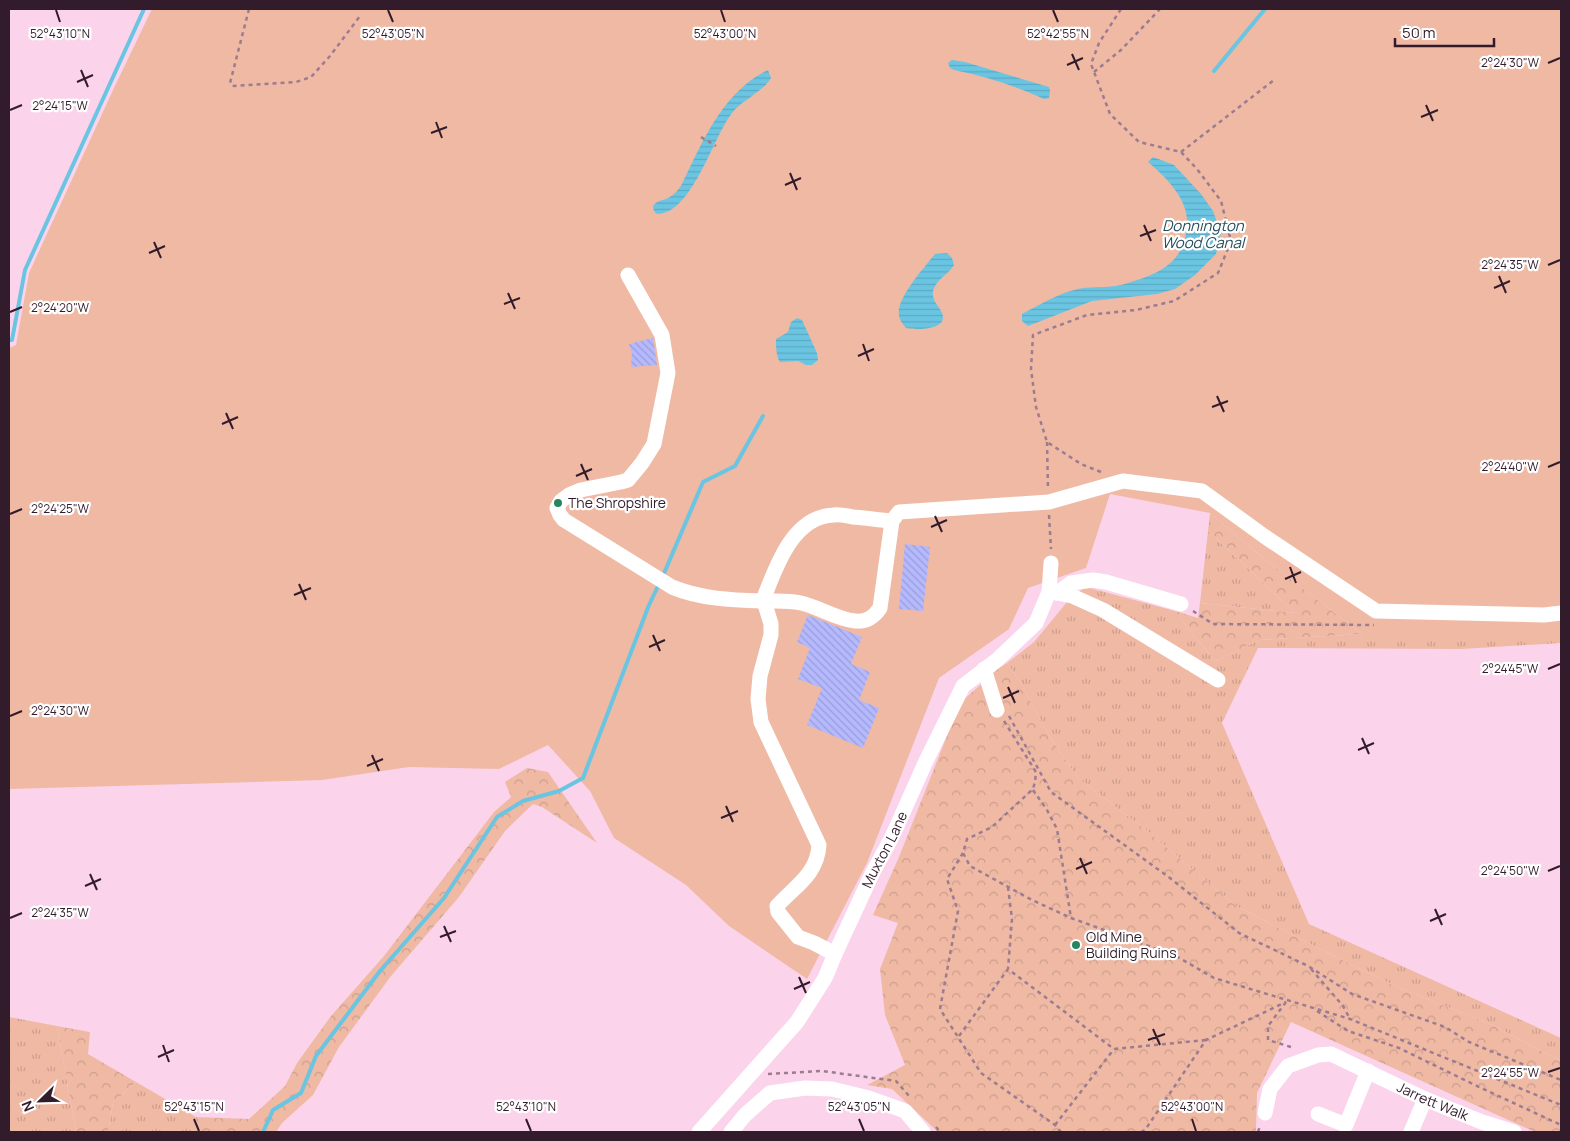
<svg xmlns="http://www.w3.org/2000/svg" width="1570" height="1141" viewBox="0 0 1570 1141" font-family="Manrope,sans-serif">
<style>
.grass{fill:url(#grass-tufts)}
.forest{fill:url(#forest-crowns)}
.park{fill:#efb9a4}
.water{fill:url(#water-rules)}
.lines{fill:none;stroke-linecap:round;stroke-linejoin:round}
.stream{stroke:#6ac5e2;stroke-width:4}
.building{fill:url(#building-back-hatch)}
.path{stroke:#9c7c90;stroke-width:2.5;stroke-dasharray:4 4;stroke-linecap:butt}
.minor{stroke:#fff;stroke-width:15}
.ticks{fill:none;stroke:#321b2a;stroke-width:2}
.poi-dot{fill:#26865f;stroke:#fff;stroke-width:2}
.labels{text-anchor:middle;stroke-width:4.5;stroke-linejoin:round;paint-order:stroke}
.poi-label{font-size:14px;fill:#321b2a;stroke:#fff;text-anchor:start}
.street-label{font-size:14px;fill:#321b2a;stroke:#fff}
.water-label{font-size:15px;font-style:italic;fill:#254e5b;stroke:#fff}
.ticks-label{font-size:12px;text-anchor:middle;fill:#321b2a;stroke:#fff;stroke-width:4.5;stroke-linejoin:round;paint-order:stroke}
</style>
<defs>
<pattern id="grass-tufts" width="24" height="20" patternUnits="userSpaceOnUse" patternTransform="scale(1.25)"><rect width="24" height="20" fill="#efb9a4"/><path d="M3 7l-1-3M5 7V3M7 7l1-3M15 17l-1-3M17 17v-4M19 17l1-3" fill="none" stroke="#cd9e8d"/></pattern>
<pattern id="forest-crowns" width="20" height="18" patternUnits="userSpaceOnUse" patternTransform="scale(1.25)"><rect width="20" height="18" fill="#efb9a4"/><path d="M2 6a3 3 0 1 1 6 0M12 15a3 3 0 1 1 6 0" fill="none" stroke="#cd9e8d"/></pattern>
<pattern id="water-rules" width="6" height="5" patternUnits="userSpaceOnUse" patternTransform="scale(1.25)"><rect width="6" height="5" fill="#6ac5e2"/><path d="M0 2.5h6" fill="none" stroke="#5ca9c2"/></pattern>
<pattern id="building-back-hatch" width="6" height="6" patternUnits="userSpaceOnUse" patternTransform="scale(1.25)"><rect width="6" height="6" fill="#b5b9fd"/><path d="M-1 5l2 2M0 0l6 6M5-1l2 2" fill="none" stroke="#9c9ed9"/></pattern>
</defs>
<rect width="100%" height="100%" fill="#fbd4ec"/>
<path class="grass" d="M1208,531L1295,613L1200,603Z
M1086,587L1175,611L1194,636L1216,661L1259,640L1362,634H1561V643L1462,649L1258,648L1222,723L1309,924L1561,1038V1061L1488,1023L1397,987L1324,951L1236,906L1150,833L1078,778L1050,737L1020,682L1007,663L1034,642L1072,596Z
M9,1017L57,1026L76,1132H9Z
M136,1082L196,1117L197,1132H108L113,1103Z"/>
<path class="forest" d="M1210,513L1256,552L1362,634L1259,640L1216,661L1194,636L1175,611L1198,618L1200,603L1295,613L1208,531Z
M1007,663L1020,682L1050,737L1078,778L1150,833L1236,906L1324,951L1397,987L1488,1023L1561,1061V1132H1535L1291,1022L1257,1093L1256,1132H938L892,1089L867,1085L905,1065L885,1015L880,969L898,923L873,915L899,857L960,703L999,668Z
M527,768L548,772L597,843L542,807L533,804L505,831L459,897L391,976L339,1047L313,1095L282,1123L276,1132H197L196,1117L249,1119L285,1086L297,1063L331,1016L384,956L494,812L511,797L505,782Z
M57,1026L90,1032L88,1054L136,1082L113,1103L108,1132H76Z"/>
<path class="park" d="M152,9H1561V634H1362L1256,552L1210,513L1110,494L1086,568L1028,588L1009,629L939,678L867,863L807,979L729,926L686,885L614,838L590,791L548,745L499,769L409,767L322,780L9,789V348L16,345L29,273L114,88Z"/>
<path class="water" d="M952,60L965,62L1049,87L1050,91L1049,98L1044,99C1012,85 988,77 954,70L950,68L948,63Z
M768,70L771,78C763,92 742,100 732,113C713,137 692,214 657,214L654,211L653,206C657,200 662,201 668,198C674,195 677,191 681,186C702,143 722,92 768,70Z
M1153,157L1174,165L1201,194L1213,211L1221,233L1216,254L1195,275L1175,289L1157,294L1092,301L1028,326L1022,321V314C1037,306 1058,294 1074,290C1087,286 1102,288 1116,286C1122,285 1128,283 1134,281C1163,272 1183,261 1187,228C1190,201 1168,179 1148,162Z
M947,253L952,258L954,265C948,275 935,280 933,292C932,302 939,305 942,313C949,330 916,330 906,328C903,324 899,320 899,315C896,298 925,267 935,254Z
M797,318L802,320L817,353L818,360L812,365H806L798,361L780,362C776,356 776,346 776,339L788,332L791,322Z"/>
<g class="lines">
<path class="stream" d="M1214,71L1265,9
M9,340H12L25,270L144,9
M662,578L703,482L735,466L763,416
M263,1132L273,1110L301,1093L316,1056L380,971L444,898L497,817L523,801L559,791L583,778L649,605L659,584"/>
</g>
<path class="building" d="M653,338L657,365L631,367L632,353L629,344Z
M905,544L930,547L923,611L899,609Z
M808,615L862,637L851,664L870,672L859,700L879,708L863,748L807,725L822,688L798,679L810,648L797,642Z"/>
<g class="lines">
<path class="path" d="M249,9L230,83L234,86L296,82L311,77L330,56L360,16
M1094,72L1121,50L1160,9
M701,137L716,146
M1181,152L1274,80
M1047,442L1048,489
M1101,472L1081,464L1047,442L1036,407L1031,369L1033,335L1087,315L1136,310L1174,301L1218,273L1231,241L1221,201L1197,169L1181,152L1139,142L1110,114L1091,64L1099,43L1121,9
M1049,515L1051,549
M1193,611L1213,624L1374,625
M1009,716L1051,792L1170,878L1239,933L1308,966L1352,994L1445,1027L1469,1042L1561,1080
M1004,721L1036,772L1035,782L1033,789L992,827L967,839L963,853L970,866L1032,900L1071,918L1176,956L1214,978L1350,1019L1561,1105
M1033,790L1047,810L1057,829L1071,918
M963,853L947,879L958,911L940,1009L981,1073L1055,1125L1061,1132
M1008,887L1012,919L1008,969
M1311,969L1343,1006L1350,1019
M1286,1002L1268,1026V1040L1291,1047L1293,1050
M1317,1011L1348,1031L1399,1048L1477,1086L1561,1125
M959,1036L1008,969L1114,1049L1206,1040
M768,1074L822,1071L896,1081L910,1097
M1055,1125L1114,1049
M936,1127L940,1132
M1141,1132L1145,1130L1206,1040L1286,1002
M1258,1132L1260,1126"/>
<g class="minor">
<path d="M628,275L662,335L668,373L654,444L642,463L628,480L621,482L581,490L569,495L561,501L557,508L560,515L564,520L672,587C700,599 733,600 763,601C775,601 788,600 801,603C819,607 836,619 855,621C867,622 874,617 880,608L892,521L899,512L1049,502L1123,481L1202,491L1264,536L1376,611L1544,615L1561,613"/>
<path d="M1051,592L1057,593L1071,583L1093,580L1106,582L1181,604"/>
<path d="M1057,593L1072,596L1103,610L1218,680"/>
<path d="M984,669L997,710"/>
<path d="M835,954L814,943L798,937L778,912L777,906C795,886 817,875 819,845L761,722L758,699L760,676L771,635V624L764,601L765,595C777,564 794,516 834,515C840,514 847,516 853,517C866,518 879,520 892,521"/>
<path id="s1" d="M1265,1113L1270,1089L1288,1066L1318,1055L1331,1054L1425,1099L1482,1122L1514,1132"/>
<path d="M1318,1114L1346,1125L1368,1071"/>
<path id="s2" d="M699,1132L797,1022L825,978L835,954L872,874L892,837L926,761L963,686L997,660L1036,623L1049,592L1051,563"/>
<path d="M731,1132L745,1115L770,1093L805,1088L832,1089L869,1098L905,1111L923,1132"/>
<path d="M1411,1132L1425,1099"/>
</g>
</g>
<path class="ticks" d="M56,10L60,22M388,10L393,22M721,10L725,22M1053,10L1058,22M1072,54L1079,70M1548,63L1560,58M1067,65L1083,58M81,70L88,87M77,82L93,75M1426,105L1433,121M10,110L22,105M1421,117L1438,110M436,122L442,138M431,133L447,127M790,173L797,190M785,185L801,178M1144,225L1151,241M1140,236L1156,230M154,242L161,258M149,253L165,246M1548,265L1560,260M1499,276L1506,293M1494,288L1510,281M508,293L515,309M504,304L520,298M10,312L22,307M863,344L869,361M858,356L874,349M1217,396L1224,412M1212,407L1228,401M226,413L233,429M222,424L238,417M581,464L588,480M1548,467L1560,462M576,476L592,469M10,514L22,509M935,516L942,532M931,527L947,520M1290,567L1296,583M1285,579L1301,572M299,584L306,600M294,595L311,588M653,635L660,651M649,647L665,640M1548,669L1560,664M1008,687L1015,703M1003,698L1019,691M10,716L22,711M1362,738L1369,754M1358,750L1374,743M372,755L379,771M367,766L383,759M726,806L733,822M721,818L738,811M1080,858L1087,874M1076,869L1092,862M1548,871L1560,866M90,874L97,890M85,886L101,879M1435,909L1442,925M10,918L22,913M1430,921L1446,914M444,926L451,942M440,937L456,931M799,977L806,993M794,989L810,982M1153,1029L1160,1045M1148,1040L1165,1034M163,1045L169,1062M158,1057L174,1050M1548,1072L1560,1068M194,1119L199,1131M526,1119L531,1131M859,1119L864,1131M1192,1119L1196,1131"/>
<g class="poi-dot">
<circle cx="558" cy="503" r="5"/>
<circle cx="1076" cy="945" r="5"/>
</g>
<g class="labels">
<g class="poi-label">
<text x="568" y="508">The Shropshire</text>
<text x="1086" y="942">Old Mine<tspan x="1086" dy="16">Building Ruins</tspan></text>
</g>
<g class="street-label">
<text dy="5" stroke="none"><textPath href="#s2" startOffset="341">Muxton Lane</textPath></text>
<text dy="5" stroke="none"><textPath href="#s1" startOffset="211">Jarrett Walk</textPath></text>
</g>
<g class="water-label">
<text x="1203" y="231">Donnington<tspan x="1203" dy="17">Wood Canal</tspan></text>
</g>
</g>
<g class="ticks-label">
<text x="60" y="38">52°43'10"N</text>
<text x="393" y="38">52°43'05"N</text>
<text x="725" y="38">52°43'00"N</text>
<text x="1058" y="38">52°42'55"N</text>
<text x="1510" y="67">2°24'30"W</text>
<text x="60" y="110">2°24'15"W</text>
<text x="1510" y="269">2°24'35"W</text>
<text x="60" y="312">2°24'20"W</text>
<text x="1510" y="471">2°24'40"W</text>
<text x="60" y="513">2°24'25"W</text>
<text x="1510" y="673">2°24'45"W</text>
<text x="60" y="715">2°24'30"W</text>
<text x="1510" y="875">2°24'50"W</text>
<text x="60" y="917">2°24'35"W</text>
<text x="1510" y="1077">2°24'55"W</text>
<text x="194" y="1111">52°43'15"N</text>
<text x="526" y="1111">52°43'10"N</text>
<text x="859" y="1111">52°43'05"N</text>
<text x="1192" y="1111">52°43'00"N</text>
</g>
<rect width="1570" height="1141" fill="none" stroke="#321b2a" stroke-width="20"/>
<g transform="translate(40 1101) rotate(247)" stroke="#ffffff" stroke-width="4" paint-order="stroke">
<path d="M0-4L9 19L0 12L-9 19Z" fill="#321b2a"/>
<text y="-8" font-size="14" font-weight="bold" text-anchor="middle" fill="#321b2a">N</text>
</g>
<path d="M1395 38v8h99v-8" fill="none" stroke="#321b2a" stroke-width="2.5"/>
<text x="1402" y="38" font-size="15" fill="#321b2a" stroke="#ffffff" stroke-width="4" paint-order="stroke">50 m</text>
</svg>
